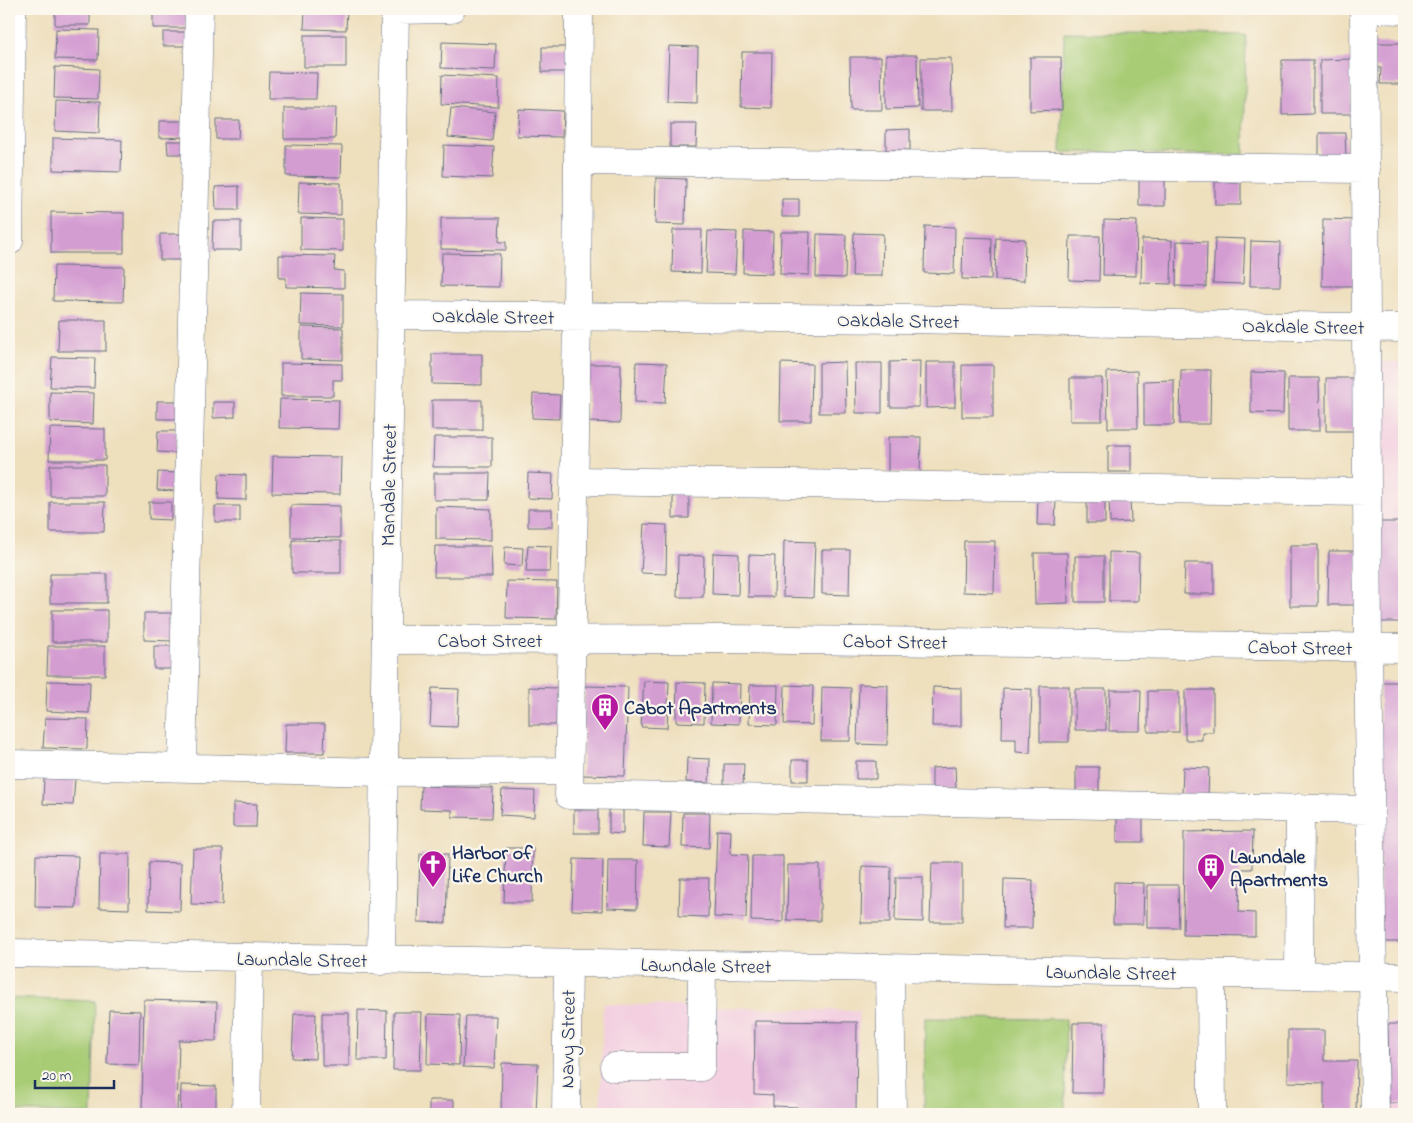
<svg xmlns="http://www.w3.org/2000/svg" width="1413" height="1123" viewBox="0 0 1413 1123" font-family="'Indie Flower',sans-serif">
<style>
.built{fill:#f3cfe0}
.green{fill:#a8cc76;stroke:#627e6a}
.building{fill:#d49dd2}
.lines{fill:none;stroke-linecap:round;stroke-linejoin:round}
.minor-casing{stroke:#656d7f;stroke-width:29}
.minor{stroke:#fff;stroke-width:28}
.labels{text-anchor:middle;stroke-width:4.5;stroke-linejoin:round;paint-order:stroke}
.street-label{font-size:20px;fill:#1b2f5e;stroke:#fbf7ec}
.poi-label{font-size:20px;font-weight:bold;fill:#1b2f5e;stroke:#fbf7ec;text-anchor:start}
</style>
<rect width="100%" height="100%" fill="#fbf7ec"/>
<filter id="ink" filterUnits="userSpaceOnUse"><feTurbulence type="fractalNoise" baseFrequency=".02" numOctaves="2"/><feDisplacementMap in="SourceGraphic" scale="10" xChannelSelector="R" yChannelSelector="G"/><feConvolveMatrix kernelMatrix="1 2 1 2 8 2 1 2 1" color-interpolation-filters="sRGB"/></filter>
<filter id="wash" filterUnits="userSpaceOnUse"><feTurbulence type="fractalNoise" baseFrequency=".0096" numOctaves="4" result="noise"/><feDisplacementMap in="SourceGraphic" scale="20" xChannelSelector="R" yChannelSelector="G"/><feGaussianBlur stdDeviation="1.12" result="paint"/><feColorMatrix in="noise" values="0 0 0 0 0 0 0 0 0 0 0 0 0 0 0 0 0 1.4 0 .05"/><feComposite in="paint" operator="in"/></filter>
<g filter="url(#wash)">
<rect width="100%" height="100%" fill="#eedfbd"/>
<path class="built" d="M1375,362H1404V625H1376Z
M603,1004L859,1011L856,1114H600Z
M1386,1022H1404V1114H1387Z"/>
<path class="green" d="M1064,32L1246,35L1244,155L1061,152Z
M9,998L95,1001L92,1114L9,1111Z
M925,1018L1066,1019L1065,1114H924Z"/>
<g id="blocks">
<path class="building" d="M55,9H90V25H55Z
M153,9H186V28H153Z
M305,9H347L346,30L304,29Z
M56,29L99,30L98,60L55,59Z
M163,32H189V46H163Z
M304,35H346V67H304Z
M442,42L496,44L495,70L441,68Z
M1373,43H1404V84H1380L1381,68H1373Z
M669,46L698,47L697,103L667,102Z
M542,47H568V72H542Z
M742,52H772L771,108L741,107Z
M886,55H917L918,108L886,109Z
M850,57H881L882,110H851Z
M1030,57H1061L1062,110L1030,111Z
M921,58H951L952,111H921Z
M1351,59V114H1320V60Z
M1282,60H1313V114L1282,115Z
M55,67L99,69L98,99L54,98Z
M269,72L317,73L316,99H268Z
M442,75L499,78L498,107L441,104Z
M56,101L100,102L99,133L55,131Z
M284,108H336L335,139H284Z
M451,108L495,112L492,141L448,137Z
M519,109L563,111L562,137L517,136Z
M216,120H239L238,139H216Z
M159,121H188V137L159,138Z
M670,124H697L696,147H670Z
M910,129V150H886V130Z
M1319,133H1345L1346,157H1319Z
M53,138L122,140L121,172L53,170Z
M167,141H187V154H168Z
M286,145L342,146L341,177L286,176Z
M444,145L494,147L492,178L443,176Z
M656,178L686,179L685,225L655,224Z
M1139,179H1165V206H1139Z
M299,182L341,183V215L298,214Z
M1215,182H1241V205H1215Z
M239,186V210H216L215,187Z
M782,199H799V217H782Z
M51,212L124,213V253H51Z
M301,218L343,219V251L301,250Z
M441,218H500L499,242H506V250L441,249Z
M1323,219L1356,220L1355,286H1322Z
M1104,220L1137,221L1136,276L1103,275Z
M213,221H241V250H212Z
M925,226L955,227L954,274L924,273Z
M673,230H702L701,273L672,272Z
M708,231L737,232L735,274L706,273Z
M744,231L773,232L772,274L743,273Z
M781,232H810L809,275L780,274Z
M854,233L883,234L882,276H852Z
M160,234H185L186,260H160Z
M817,234L846,235L845,278L816,277Z
M1070,236H1100L1099,281L1069,280Z
M963,237L992,238L991,280L962,279Z
M996,238L1025,239L1024,281L995,280Z
M1215,238L1245,239L1243,284L1213,283Z
M1142,239L1172,240L1171,284L1141,283Z
M1177,241L1207,242L1206,287L1176,286Z
M1251,241L1281,242L1280,286H1250Z
M442,253L500,254L499,287L441,286Z
M279,255L335,256L334,270L344,271V288L286,287V278H279Z
M54,266L124,267L123,302L53,301Z
M301,293L343,294V326L300,325Z
M59,320H106V351H58Z
M301,327L343,328V360L301,359Z
M432,354H482V385L432,384Z
M52,357L95,358L94,388L50,387Z
M920,361L919,407H890V362Z
M636,362L667,363L665,403L635,402Z
M845,362L846,413H819V363Z
M926,362H955V407L926,408Z
M281,363L342,364V380H333V396H281Z
M781,363L812,364L811,421H780Z
M855,363H882V413H856Z
M588,364H621L620,423L587,422Z
M962,365H993V417H962Z
M1181,370H1211L1210,424H1180Z
M1137,371L1138,428H1108L1107,372Z
M1251,372L1284,373L1283,414L1251,413Z
M1070,378H1102V421H1070Z
M1288,378H1319L1320,431H1288Z
M1326,378H1358V431H1326Z
M1174,380V425H1144V381Z
M50,392L94,393L93,424L50,422Z
M533,394L560,395L559,419L532,418Z
M280,399L339,400L338,429L279,428Z
M432,400H482V430H432Z
M157,401H179V419H157Z
M213,402H235V417L213,418Z
M50,428L105,429V460H49Z
M158,431H177V453L157,452Z
M434,437H492V467H433Z
M888,437H921L920,473L888,472Z
M1108,445H1131V472H1108Z
M273,456L341,457L340,494L272,493Z
M50,465H105V496H50Z
M158,472L177,473L176,491L157,490Z
M434,473H490L489,500H434Z
M528,473L553,474L552,499L527,498Z
M219,474L246,475V500L218,499Z
M673,493H689V518H673Z
M1038,497L1056,498L1055,525H1037Z
M1130,497L1131,522L1110,523L1109,498Z
M1087,499L1105,500V523H1087Z
M50,502H105L104,532H50Z
M149,502H171V520L149,519Z
M291,505L340,506V538L291,537Z
M215,506H240V522H215Z
M436,507L491,509V540L436,539Z
M528,509H552V527H528Z
M1378,522H1404V622H1377Z
M644,524L667,525L666,574L641,573Z
M292,540L341,541V573H292Z
M784,541L815,542L813,598L783,597Z
M964,541H995L994,593L963,592Z
M528,545L551,546L550,572H526Z
M1290,545H1318V606H1290Z
M435,546H491L492,577H434Z
M505,547L523,548L522,566L504,565Z
M822,550H850L849,595L822,594Z
M1329,551H1358V605H1328Z
M1109,552L1139,553L1138,601H1109Z
M713,553L739,554L738,595L712,594Z
M1034,553H1067L1068,603L1035,604Z
M678,555L704,556L703,597H677Z
M749,555L775,556L774,597H748Z
M1075,556H1104V602H1075Z
M1185,563H1214V594H1184Z
M50,574H107V603H50Z
M507,581L557,582L556,619L506,618Z
M52,610H107V642H52Z
M144,613H171L172,641L144,640Z
M48,646H105V675H47Z
M154,646H178V669H154Z
M47,681L90,682L89,713L46,711Z
M644,681L669,682L667,728L641,727Z
M677,682L705,683L704,723L676,722Z
M1380,682H1404V942H1380Z
M712,683L740,684L739,724L711,723Z
M859,684L888,685L887,745L857,744Z
M750,685H778L777,725L749,724Z
M785,685L813,686L812,725L784,724Z
M585,686L628,687L625,776L582,775Z
M1040,686H1069V742H1040Z
M529,687L557,688L556,725H529Z
M822,687L851,688L850,741H821Z
M933,687L961,688V726H932Z
M432,688L459,689L457,727L430,726Z
M1003,688L1032,689L1030,753L1016,752V739H1002Z
M1075,689H1106V730H1075Z
M1110,690H1141L1140,731H1109Z
M1185,690H1213V732H1202V740H1185Z
M1148,691H1179V732H1148Z
M45,718L88,719L87,749L43,748Z
M286,724H325L324,753H285Z
M687,758L710,759L709,783L686,782Z
M792,760H808V781H792Z
M856,761H876V779H856Z
M724,764H744L743,785L724,784Z
M955,767L956,788L932,789V768Z
M1076,767H1099V792H1076Z
M1183,767L1209,768L1208,796L1182,795Z
M44,778L75,779L73,805L43,804Z
M421,786L493,788L492,818L452,817V810L420,809Z
M502,790L535,791L534,817L500,815Z
M233,803L257,804L256,827H233Z
M609,809H623V834L609,833Z
M574,810H598V833H574Z
M644,812H671L669,847L643,846Z
M683,813H710L709,848L682,847Z
M1117,818L1143,819V842H1117Z
M717,830L731,831L730,854L748,855L746,918L714,917Z
M1253,831L1252,869H1240L1239,912L1255,913V936L1183,935L1184,832Z
M506,848H533L532,902H504Z
M193,849H223L222,905L191,904Z
M100,854H130L129,909L99,908Z
M420,854H448L446,923L418,922Z
M36,855L78,856L76,908L35,907Z
M752,856H783V922L751,921Z
M574,859L603,860L602,911L572,910Z
M608,860H638L637,909L607,908Z
M149,862L181,863L180,911L148,910Z
M932,863H962V922H930Z
M788,865H820V921L787,920Z
M862,866L891,867L890,923H861Z
M896,877H923V922L895,921Z
M680,878H709L708,917L679,916Z
M1004,879L1033,880L1032,928H1003Z
M1114,882L1144,883L1143,924H1113Z
M1147,885H1178L1179,928H1147Z
M144,1000L217,1002L216,1041L179,1040L177,1114H142Z
M109,1010L140,1011L139,1065L107,1064Z
M358,1010L387,1011L386,1060H357Z
M394,1012H422L420,1070H393Z
M322,1013H349V1066H322Z
M294,1014H316L315,1059L292,1058Z
M428,1014L460,1015L459,1065L427,1064Z
M466,1016H496L494,1068L463,1067Z
M755,1021L857,1022L856,1114H797V1107L773,1106V1095L754,1094Z
M1073,1023H1104L1103,1093H1072Z
M1388,1024H1404V1103H1389Z
M1288,1030H1324V1061H1357L1356,1114H1324V1083L1288,1082Z
M502,1063L538,1064L536,1114H501Z
M181,1085L216,1086V1114H180Z
M429,1100H454V1114H429Z"/>
</g>
</g>
<g filter="url(#ink)">
<use href="#blocks" fill-opacity="0" stroke="#656d7f" stroke-width="1"/>
<g class="lines">
<g class="minor-casing">
<path id="minor" d="M579,9L577,317L569,795L1369,810
M1364,9L1368,648L1375,1114
M1370,9L1404,10
M395,10L451,9
M578,161L1366,169
M9,241L12,9
M391,315L906,319L1404,328
M574,481L1367,492
M386,640L726,639L1404,648
M9,764L384,772L569,771
M182,767L199,9
M9,953L1404,977
M381,961L395,9
M890,969L892,1114
M1211,974L1212,1114
M1299,975L1300,808
M614,1067H701L702,965
M246,1114L249,958
M566,1114L568,963"/>
</g>
<use href="#minor" class="minor"/>
</g>
</g>
<defs>
<g id="building-pin" transform="scale(1.4375)"><path d="M0 17L-7.5 6A9.5 9.5 0 1 1 7.5 6Z" fill="#b5179e" stroke="#fbf7ec"/><path d="M-4-6H4V6H1V3H-1V6H-4ZM-2.5-4.3h1.7v1.8h-1.7ZM.8-4.3h1.7v1.8H.8ZM-2.5-1h1.7V.8h-1.7ZM.8-1h1.7V.8H.8Z" fill="#fff"/></g>
<g id="church-pin" transform="scale(1.4375)"><path d="M0 17L-7.5 6A9.5 9.5 0 1 1 7.5 6Z" fill="#b5179e" stroke="#fbf7ec"/><path d="M-1.2-6h2.4v3.5h3.3v2.4h-3.3V6h-2.4V-.1h-3.3v-2.4h3.3Z" fill="#fff"/></g>
</defs>
<g fill-rule="evenodd">
<use href="#building-pin" x="605" y="707"/>
<use href="#church-pin" x="433" y="864"/>
<use href="#building-pin" x="1211" y="867"/>
</g>
<g class="labels">
<g class="street-label">
<text transform="translate(493 316) rotate(1)" y="7">Oakdale Street</text>
<text transform="translate(898 320) rotate(1)" y="7">Oakdale Street</text>
<text transform="translate(1303 326) rotate(1)" y="7">Oakdale Street</text>
<text transform="translate(388 485) rotate(-89)" y="7">Mandale Street</text>
<text x="490" y="647">Cabot Street</text>
<text transform="translate(895 641) rotate(1)" y="7">Cabot Street</text>
<text transform="translate(1300 647) rotate(1)" y="7">Cabot Street</text>
<text transform="translate(302 959) rotate(1)" y="7">Lawndale Street</text>
<text transform="translate(706 965) rotate(1)" y="7">Lawndale Street</text>
<text transform="translate(1111 972) rotate(1)" y="7">Lawndale Street</text>
<text transform="translate(567 1039) rotate(-89)" y="7">Navy Street</text>
</g>
<g class="poi-label">
<text x="624" y="714">Cabot Apartments</text>
<text x="452" y="859">Harbor of<tspan x="452" dy="23">Life Church</tspan></text>
<text x="1230" y="863">Lawndale<tspan x="1230" dy="23">Apartments</tspan></text>
</g>
</g>
<rect width="1413" height="1123" fill="none" stroke="#fbf7ec" stroke-width="30"/>
<path d="M35 1080v8h79v-8" fill="none" stroke="#1b2f5e" stroke-width="2.5"/>
<text x="42" y="1080" font-size="15" fill="#1b2f5e" stroke="#fbf7ec" stroke-width="4" paint-order="stroke">20 m</text>
</svg>
